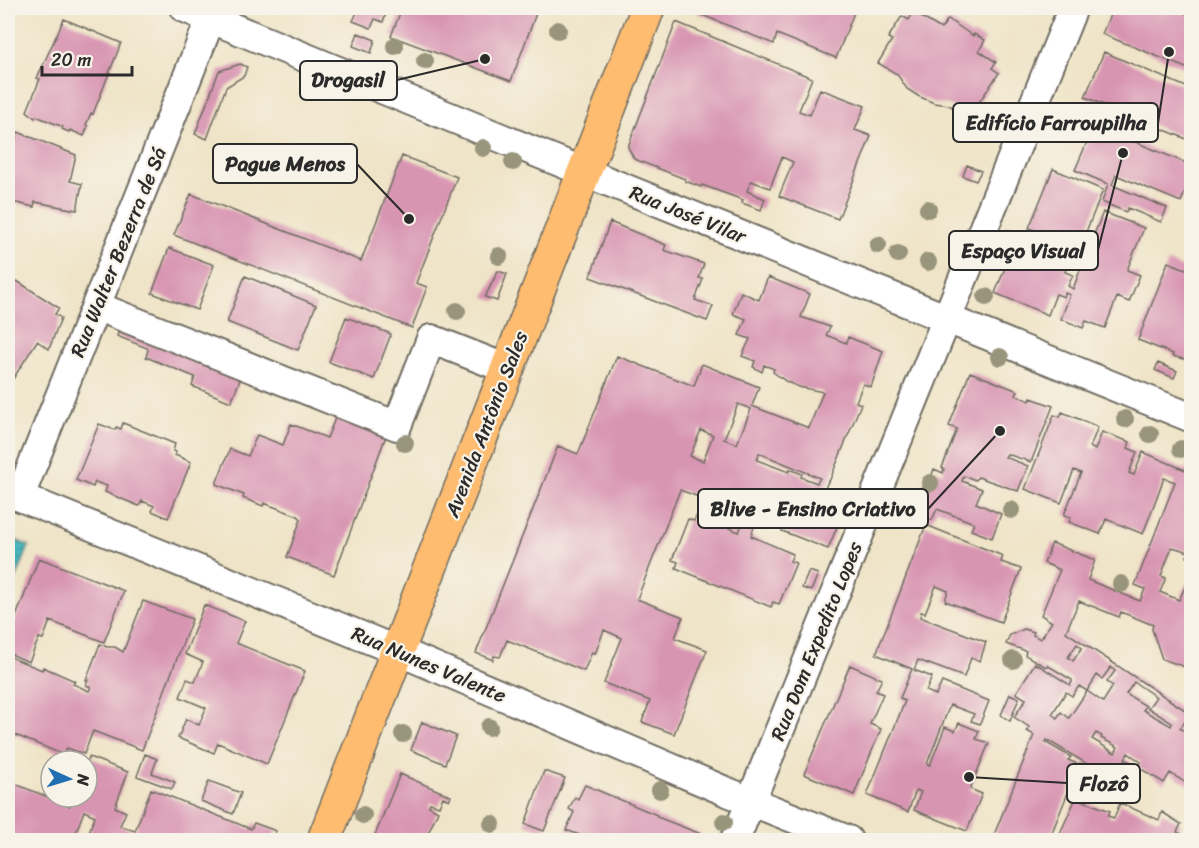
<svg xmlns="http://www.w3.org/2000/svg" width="1199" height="848" viewBox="0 0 1199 848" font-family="Sriracha,sans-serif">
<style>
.water{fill:url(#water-rules);stroke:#3a7274;stroke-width:1.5}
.building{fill:#d895b2;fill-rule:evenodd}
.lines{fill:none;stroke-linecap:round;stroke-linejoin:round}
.minor-casing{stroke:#706c62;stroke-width:32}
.major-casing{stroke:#706c62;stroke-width:36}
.minor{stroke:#fff;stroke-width:28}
.major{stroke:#fdbc6f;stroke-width:33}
.tree{fill:#98957b}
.labels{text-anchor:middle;stroke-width:4.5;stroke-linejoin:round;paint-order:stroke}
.street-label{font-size:20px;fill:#2b2b2b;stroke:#f7f3e8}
.leader{fill:none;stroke:#2b2b2b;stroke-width:2}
.callout-dot{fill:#2b2b2b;stroke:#f7f3e8;stroke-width:2}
.callout{fill:#f7f3e8;stroke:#2b2b2b;stroke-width:2}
.callout-label{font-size:21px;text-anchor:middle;font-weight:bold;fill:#2b2b2b}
</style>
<defs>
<pattern id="water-rules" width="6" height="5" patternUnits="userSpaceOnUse" patternTransform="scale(1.5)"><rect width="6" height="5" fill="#49b8be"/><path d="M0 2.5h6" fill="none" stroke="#3d969b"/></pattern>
</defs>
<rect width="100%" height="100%" fill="#f7f3e8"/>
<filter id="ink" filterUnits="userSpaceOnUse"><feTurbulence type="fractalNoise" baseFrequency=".0167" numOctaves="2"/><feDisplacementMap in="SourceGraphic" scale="12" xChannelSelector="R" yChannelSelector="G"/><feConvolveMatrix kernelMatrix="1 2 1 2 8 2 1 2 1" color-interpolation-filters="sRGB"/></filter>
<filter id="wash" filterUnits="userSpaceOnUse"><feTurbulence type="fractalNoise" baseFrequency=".008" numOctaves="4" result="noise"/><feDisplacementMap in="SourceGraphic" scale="24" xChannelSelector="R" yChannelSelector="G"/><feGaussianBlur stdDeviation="1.35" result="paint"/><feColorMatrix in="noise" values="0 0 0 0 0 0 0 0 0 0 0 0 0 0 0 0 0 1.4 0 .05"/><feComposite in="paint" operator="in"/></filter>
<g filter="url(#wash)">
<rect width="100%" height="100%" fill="#efe4c7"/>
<path class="water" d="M13,539L29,546L16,579L8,575V552Z"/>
<g id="blocks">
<path class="building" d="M359,8H388L383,22L375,19L371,28L353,21Z
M402,8H538L511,81L391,36Z
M699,8H849L855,10L836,58L777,34L774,44L697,13Z
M1113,8H1160L1171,12L1173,8L1191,16V70L1102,34Z
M913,12L941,29L948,19L973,36L974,34L985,40L979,51L996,62L992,68L999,73L969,117L949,105L934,103L918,96L907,89L897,74L878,63L892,40L888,38L902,16L909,20Z
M64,19L121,43L93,114L91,113L86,125L88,126L84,136L70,130L69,132L62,129L63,127L36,116L35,118L27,111L40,79L37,78Z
M676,22L812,78L799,111L810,115L820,89L865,106L855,130L871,136L838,219L779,196L793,162L782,157L770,188L751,181L747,191L765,199L761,210L742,203L743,200L702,185L701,187L685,181V179L634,159L628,147Z
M358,33L375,40L371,53L353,46Z
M1104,52L1191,89V135L1189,140L1085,97Z
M240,64L247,67L244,76L226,87L207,139L195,134L219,71Z
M1099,114L1126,124L1121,136L1191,165V177L1181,202L1116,175L1112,185L1167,208L1161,222L1128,208L1126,212L1102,202L1108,184L1075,170Z
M18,132L76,155L70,181L82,184L77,210L35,202L34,207L8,201V139L13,147Z
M402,156L457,177L416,283L427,287L412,328L174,235L191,194L361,261Z
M967,165L981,171L976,181L963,176Z
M1053,169L1103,190L1079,249L1029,228Z
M1103,212L1144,228L1127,270L1140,275L1129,302L1117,297L1105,328L1086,321L1083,328L1061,319L1070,295L1065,293L1064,297L1056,294L1048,315L995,293L1018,236L1022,237L1023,233L1057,247L1054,257L1068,263L1065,272L1073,275L1068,286L1073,289L1086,254L1082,252L1088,235L1093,237Z
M610,222L666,245L664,250L704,264L699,278L703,279L695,300L713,306L707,321L590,277Z
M169,248L214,265L197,310L152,293Z
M1168,262L1191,271V361L1172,356L1173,354L1138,340Z
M498,271L507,274L497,301L485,297Z
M245,276L316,305L298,350L227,322Z
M768,277L810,294L801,317L830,327L826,335L846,343L848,337L883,351L871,387L863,384L856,402L861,404L829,482L828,481L818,506L812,508L809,517L837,527L828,549L782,531L786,522L711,492L707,500L680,490L637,599L683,617L675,638L707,650L674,734L642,722L650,701L604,683L622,638L604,630L595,654L592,652L584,671L507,640L500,657L494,656L493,660L476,653L558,446L578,454L617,356L694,386L702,364L759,387L752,406L809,428L823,392L799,387L787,382L773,372L774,369L764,365L762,372L753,367L755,361L742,356L750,339L739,335L746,319L733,314L741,292L759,300ZM738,404L751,409L737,444L724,439ZM701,430L713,435L703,461L690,456ZM759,453L820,478L817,483L801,477L802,474L790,469L789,472L757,460Z
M17,281L59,308L55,314L61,318L49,349L37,341L8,387V282L12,284Z
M346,317L391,334L374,379L329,362Z
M120,327L240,374L238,379L240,380L231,402L192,386L195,377L146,357L148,350L147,348L117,336Z
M1158,363L1177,371L1174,378L1155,370Z
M970,372L1018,391L1016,395L1030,401L1031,398L1053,406L1031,462L1007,454L1005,457L1028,466L1018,491L978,477L976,480L964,476L962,481L982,489L976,503L1001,514L992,538L971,530L974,523L937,509L932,520L912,512L924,482L929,483L934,469L943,473L944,469L942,468L957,429L949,426Z
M1062,412L1098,427L1090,447L1095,450L1102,432L1130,442L1128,448L1137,452L1129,473L1134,475L1143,452L1185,470L1187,466L1191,468V559L1187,557L1189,552L1172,547L1161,576L1166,578L1160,592L1179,600L1186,585L1191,587V676L1189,675L1191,669L1162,659L1152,629L1153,625L1121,612L1119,617L1079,601L1066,632L1191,714L1180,728L1191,735V786L1170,773L1164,783L1138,767L1141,762L1128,753L1125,759L1132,763L1119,783L1047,740L1045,742L1071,757L1068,760L1080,765V763L1097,773L1092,783L1075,775L1049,840H992L1034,735L1027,731L1029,727L1014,717L1026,699L1016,693L1035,663L1070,685L1072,682V680L1047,665L1046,667L1025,655L1026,651L1006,644L1010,635L1024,629L1034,632L1033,635L1040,639L1052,622L1041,615L1060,570L1044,563L1052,543L1095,560L1088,580L1140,601L1145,589L1135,585L1175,482L1164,478L1143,534L1106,519L1100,534L1069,522L1071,517L1064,515L1081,473L1074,470L1061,503L1025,489L1054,415L1060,417ZM1077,644L1082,648L1073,661L1068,657ZM1111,667L1115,671L1107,682L1113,686L1103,702L1087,691L1069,718L1061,712L1057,718L1052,714L1066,692L1072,696L1079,686L1087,691L1097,675L1102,679ZM1134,682L1156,697L1148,708L1172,723L1171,726L1143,710L1146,706L1126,694ZM1096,733L1102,736L1101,738L1118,747L1115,753L1092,739Z
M336,416L386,436L334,575L287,557L301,519L298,516L264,503L263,506L243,498L244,495L216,484L230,449L248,456L257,435L283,445L291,424L327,438Z
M123,423L175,444L173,451L176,452L175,455L191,462L168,518L152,511L154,506L142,501L139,506L105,492L107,486L95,482L93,487L76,480L99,424L115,430L116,427L121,429Z
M697,515L739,532L743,522L754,527L751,536L793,554L790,561L796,563L779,604L773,602L771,607L676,568L678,562L672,560L688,519L694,521Z
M926,525L1003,556L1001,562L1021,569L1001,622L945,601L948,591L936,586L925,613L921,612L920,617L986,642L980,661L971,658L964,677L918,660L914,670L932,677L926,691L936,695L942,682L989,701L980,724L971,721L974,714L950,705L927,764L930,765L945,727L955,731L959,723L979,731L976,739L989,743L970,789L982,794L967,831L914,810L921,792L916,790L908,812L867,795L905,701L900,698L912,669L876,654Z
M39,558L124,591L104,642L50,621L43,639L39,638L29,662L8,653V637Z
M809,571L818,574L811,591L802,588Z
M143,601L192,619L142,750L93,731L84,754L67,748L64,755L8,732V656L42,670L43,667L75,681L73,684L89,691L91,687L86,685L88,680H86L100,644L107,647H115L123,652Z
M204,605L245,621L236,643L305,671L267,764L218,743L214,753L178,738L186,719L199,725L206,708L180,697L187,679L195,682L203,662L185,654Z
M850,665L882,679L876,691L883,694L870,724L881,729L854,795L804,774Z
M1010,694L1019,698L1010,721L1001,715Z
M422,722L456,736L445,764L411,750Z
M145,754L157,759L152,773L175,782L172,789L137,776Z
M89,757L128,772L115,807L126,812L120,826L135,831L151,789L251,829L254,823L276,831L272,840H86L95,816L84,811L73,840H8V781L70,806L73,797H87V762Z
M544,771L565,778L544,831L525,824Z
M400,774L451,796L449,800L443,797L439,806L430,803L429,806L438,811L425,840H373Z
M209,781L241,793L233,814L201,801Z
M585,785L657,815V817L701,834L698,840H590L591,839L566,830L574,812L569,809L575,797L578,799Z
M1076,798L1110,811L1108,816L1114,818L1120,803L1159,820L1162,812L1181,824L1177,832L1188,837L1187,840H1057Z"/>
</g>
</g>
<g filter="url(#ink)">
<use href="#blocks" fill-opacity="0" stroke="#706c62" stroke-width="1.5"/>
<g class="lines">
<g class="minor-casing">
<path id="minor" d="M185,8L545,156L1192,418
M96,306L397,426L431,339L507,369
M8,492L398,651L725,791L848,840
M20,496L215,8
M735,840L1073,8"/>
</g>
<g class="major-casing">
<path id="major" d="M324,840L648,8"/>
</g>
<use href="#minor" class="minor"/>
<use href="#major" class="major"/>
</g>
<g class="tree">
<circle cx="558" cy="30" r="9"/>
<circle cx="395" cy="46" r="9"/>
<circle cx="425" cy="61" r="9"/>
<circle cx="483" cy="148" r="9"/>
<circle cx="513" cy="162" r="9"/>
<circle cx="928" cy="209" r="9"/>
<circle cx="1007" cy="238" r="9"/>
<circle cx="878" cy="245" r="9"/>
<circle cx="898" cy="254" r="9"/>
<circle cx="499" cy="256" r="9"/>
<circle cx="928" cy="262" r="9"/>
<circle cx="986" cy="297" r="9"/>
<circle cx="457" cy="311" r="9"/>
<circle cx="1000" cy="357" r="9"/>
<circle cx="1125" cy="419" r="9"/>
<circle cx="1150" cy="434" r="9"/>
<circle cx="405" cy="443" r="9"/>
<circle cx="1181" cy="449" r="9"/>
<circle cx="930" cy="483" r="9"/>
<circle cx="1011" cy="510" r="9"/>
<circle cx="1121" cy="584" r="9"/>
<circle cx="1013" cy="660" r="9"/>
<circle cx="489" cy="727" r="9"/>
<circle cx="403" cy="734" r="9"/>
<circle cx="660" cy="790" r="9"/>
<circle cx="363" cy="815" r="9"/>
<circle cx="724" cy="822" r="9"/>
<circle cx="492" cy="824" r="9"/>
</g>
</g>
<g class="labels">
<g class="street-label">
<text transform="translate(688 214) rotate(22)" y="7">Rua José Vilar</text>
<text transform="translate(118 252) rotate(-68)" y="7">Rua Walter Bezerra de Sá</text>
<text transform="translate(486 424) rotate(-69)" y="7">Avenida Antônio Sales</text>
<text transform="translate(816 641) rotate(-68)" y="7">Rua Dom Expedito Lopes</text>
<text transform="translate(429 664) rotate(23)" y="7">Rua Nunes Valente</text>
</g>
</g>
<path class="leader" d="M485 59L397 80M1169 52L1158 123M409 219L357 164M1123 153L1098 250M1000 431L928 509M969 777L1067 783"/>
<g class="callout-dot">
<circle cx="485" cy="59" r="6"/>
<circle cx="1169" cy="52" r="6"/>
<circle cx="409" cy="219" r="6"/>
<circle cx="1123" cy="153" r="6"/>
<circle cx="1000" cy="431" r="6"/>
<circle cx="969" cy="777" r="6"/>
</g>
<g class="callout">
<rect x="300" y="61" width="97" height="39" rx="6"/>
<rect x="953" y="103" width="205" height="39" rx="6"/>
<rect x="213" y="144" width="144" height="39" rx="6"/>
<rect x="949" y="231" width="149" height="39" rx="6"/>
<rect x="698" y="489" width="230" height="39" rx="6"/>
<rect x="1067" y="764" width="73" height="39" rx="6"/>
</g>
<g class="callout-label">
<text x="348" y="87">Drogasil</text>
<text x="1056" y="130">Edifício Farroupilha</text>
<text x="285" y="171">Pague Menos</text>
<text x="1023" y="258">Espaço Visual</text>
<text x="813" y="516">Blive - Ensino Criativo</text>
<text x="1104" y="791">Flozô</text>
</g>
<rect width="1199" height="848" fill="none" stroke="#f7f3e8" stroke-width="30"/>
<g transform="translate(69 779) rotate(94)"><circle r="28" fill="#f7f3e8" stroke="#a5a39c" stroke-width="1.5"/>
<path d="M0-4.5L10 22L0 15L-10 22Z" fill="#1f6fb2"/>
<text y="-9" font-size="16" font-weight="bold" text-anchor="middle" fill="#2b2b2b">N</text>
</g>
<path d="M42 66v9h90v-9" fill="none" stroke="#2b2b2b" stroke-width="3"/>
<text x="51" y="66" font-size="18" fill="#2b2b2b" stroke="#f7f3e8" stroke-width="4.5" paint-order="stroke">20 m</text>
</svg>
